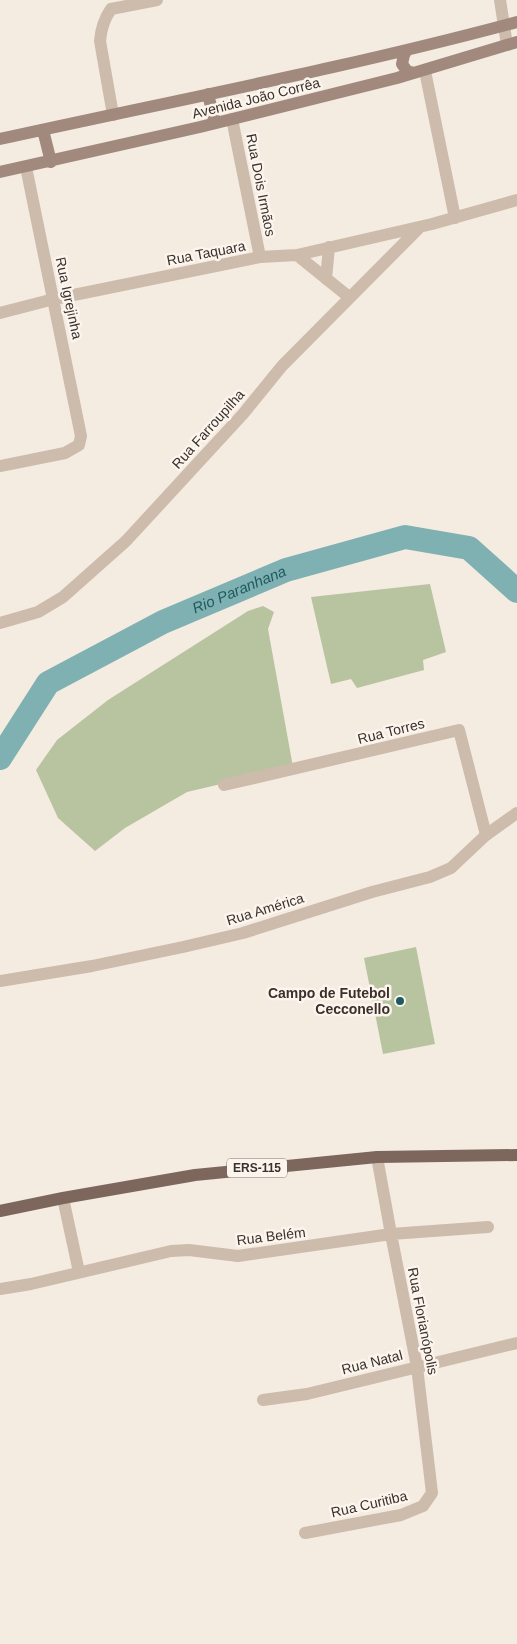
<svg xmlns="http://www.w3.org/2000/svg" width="517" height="1644" viewBox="0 0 517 1644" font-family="Arial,sans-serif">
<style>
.green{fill:#b8c4a0}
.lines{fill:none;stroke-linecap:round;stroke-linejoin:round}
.river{stroke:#7fb0b2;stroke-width:24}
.minor{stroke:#cdbbac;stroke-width:12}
.tertiary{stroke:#cdbbac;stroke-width:12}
.secondary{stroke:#a18a7d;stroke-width:12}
.primary{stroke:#7d675c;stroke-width:12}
.poi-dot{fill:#1f5a5e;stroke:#fbf5ee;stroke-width:2}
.labels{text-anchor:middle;stroke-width:5;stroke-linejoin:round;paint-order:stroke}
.shield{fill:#fbf5ee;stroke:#756b66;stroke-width:1}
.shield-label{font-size:12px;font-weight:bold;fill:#3b302b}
.street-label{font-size:14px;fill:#3b302b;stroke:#fbf5ee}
.poi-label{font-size:14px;font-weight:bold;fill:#3b302b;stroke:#fbf5ee;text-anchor:end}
.water-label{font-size:15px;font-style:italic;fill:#1f5a5e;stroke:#fbf5ee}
</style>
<rect width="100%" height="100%" fill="#f4ebe1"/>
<path class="green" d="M430,584L446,652L423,660L424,670L357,688L351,679L331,684L311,597Z
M263,606L274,612L268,629L293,767L187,792L125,828L95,851L58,818L36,770L57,740L108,700L248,611Z
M416,947L435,1044L383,1054L364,958Z"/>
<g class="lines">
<path class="river" id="s1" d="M0,758L48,683L163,622L286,570L405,537L469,548L517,591"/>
<path class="minor" d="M500,0L507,45
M113,115L100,41C101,29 104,19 111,9L157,0
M232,119L260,257
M0,466L65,453L79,445L81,436L26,167
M224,785L459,730L486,835
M63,1198L79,1272
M0,1289L31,1284L171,1251L189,1250L238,1256L391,1234L488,1227
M263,1400L307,1394L517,1343
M305,1533L401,1515L423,1506L432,1493L417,1367L391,1234L377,1157"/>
<path class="tertiary" d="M425,71L455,218
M297,255L349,297
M326,279L329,247
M0,313L54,299L260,257L297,255L432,224L517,200
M0,623L38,612L63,597L126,541L243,414L282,366L419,228
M0,981L92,966L183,947L243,933L372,892L430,877L451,868L486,835L517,813"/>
<path class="secondary" d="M407,50L404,55L402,64L407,71L414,73
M208,94L215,123
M43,130L51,162
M0,139C172,101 346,68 517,22
M0,172L200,127L397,78L517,42"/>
<path class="primary" d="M0,1211L63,1198L195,1175L377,1157L517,1155"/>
</g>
<circle class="poi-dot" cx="400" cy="1001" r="5"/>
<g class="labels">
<rect class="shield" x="227" y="1158.5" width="60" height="19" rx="4"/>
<g class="shield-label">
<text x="257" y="1172">ERS-115</text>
</g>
<g class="street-label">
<text transform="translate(256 98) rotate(-14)" y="5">Avenida João Corrêa</text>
<text transform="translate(261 185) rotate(79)" y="5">Rua Dois Irmãos</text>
<text transform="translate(206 253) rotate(-11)" y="5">Rua Taquara</text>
<text transform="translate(69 298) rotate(78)" y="5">Rua Igrejinha</text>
<text transform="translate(208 429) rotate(-48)" y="5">Rua Farroupilha</text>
<text transform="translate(391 731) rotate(-14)" y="5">Rua Torres</text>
<text transform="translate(265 909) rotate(-17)" y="5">Rua América</text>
<text transform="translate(271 1236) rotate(-7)" y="5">Rua Belém</text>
<text transform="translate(423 1321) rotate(79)" y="5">Rua Florianópolis</text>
<text transform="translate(372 1362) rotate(-14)" y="5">Rua Natal</text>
<text transform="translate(369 1504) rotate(-13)" y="5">Rua Curitiba</text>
</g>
<g class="poi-label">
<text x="390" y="998">Campo de Futebol<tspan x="390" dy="16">Cecconello</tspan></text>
</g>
<g class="water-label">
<text dy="5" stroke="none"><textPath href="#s1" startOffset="302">Rio Paranhana</textPath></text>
</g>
</g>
</svg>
